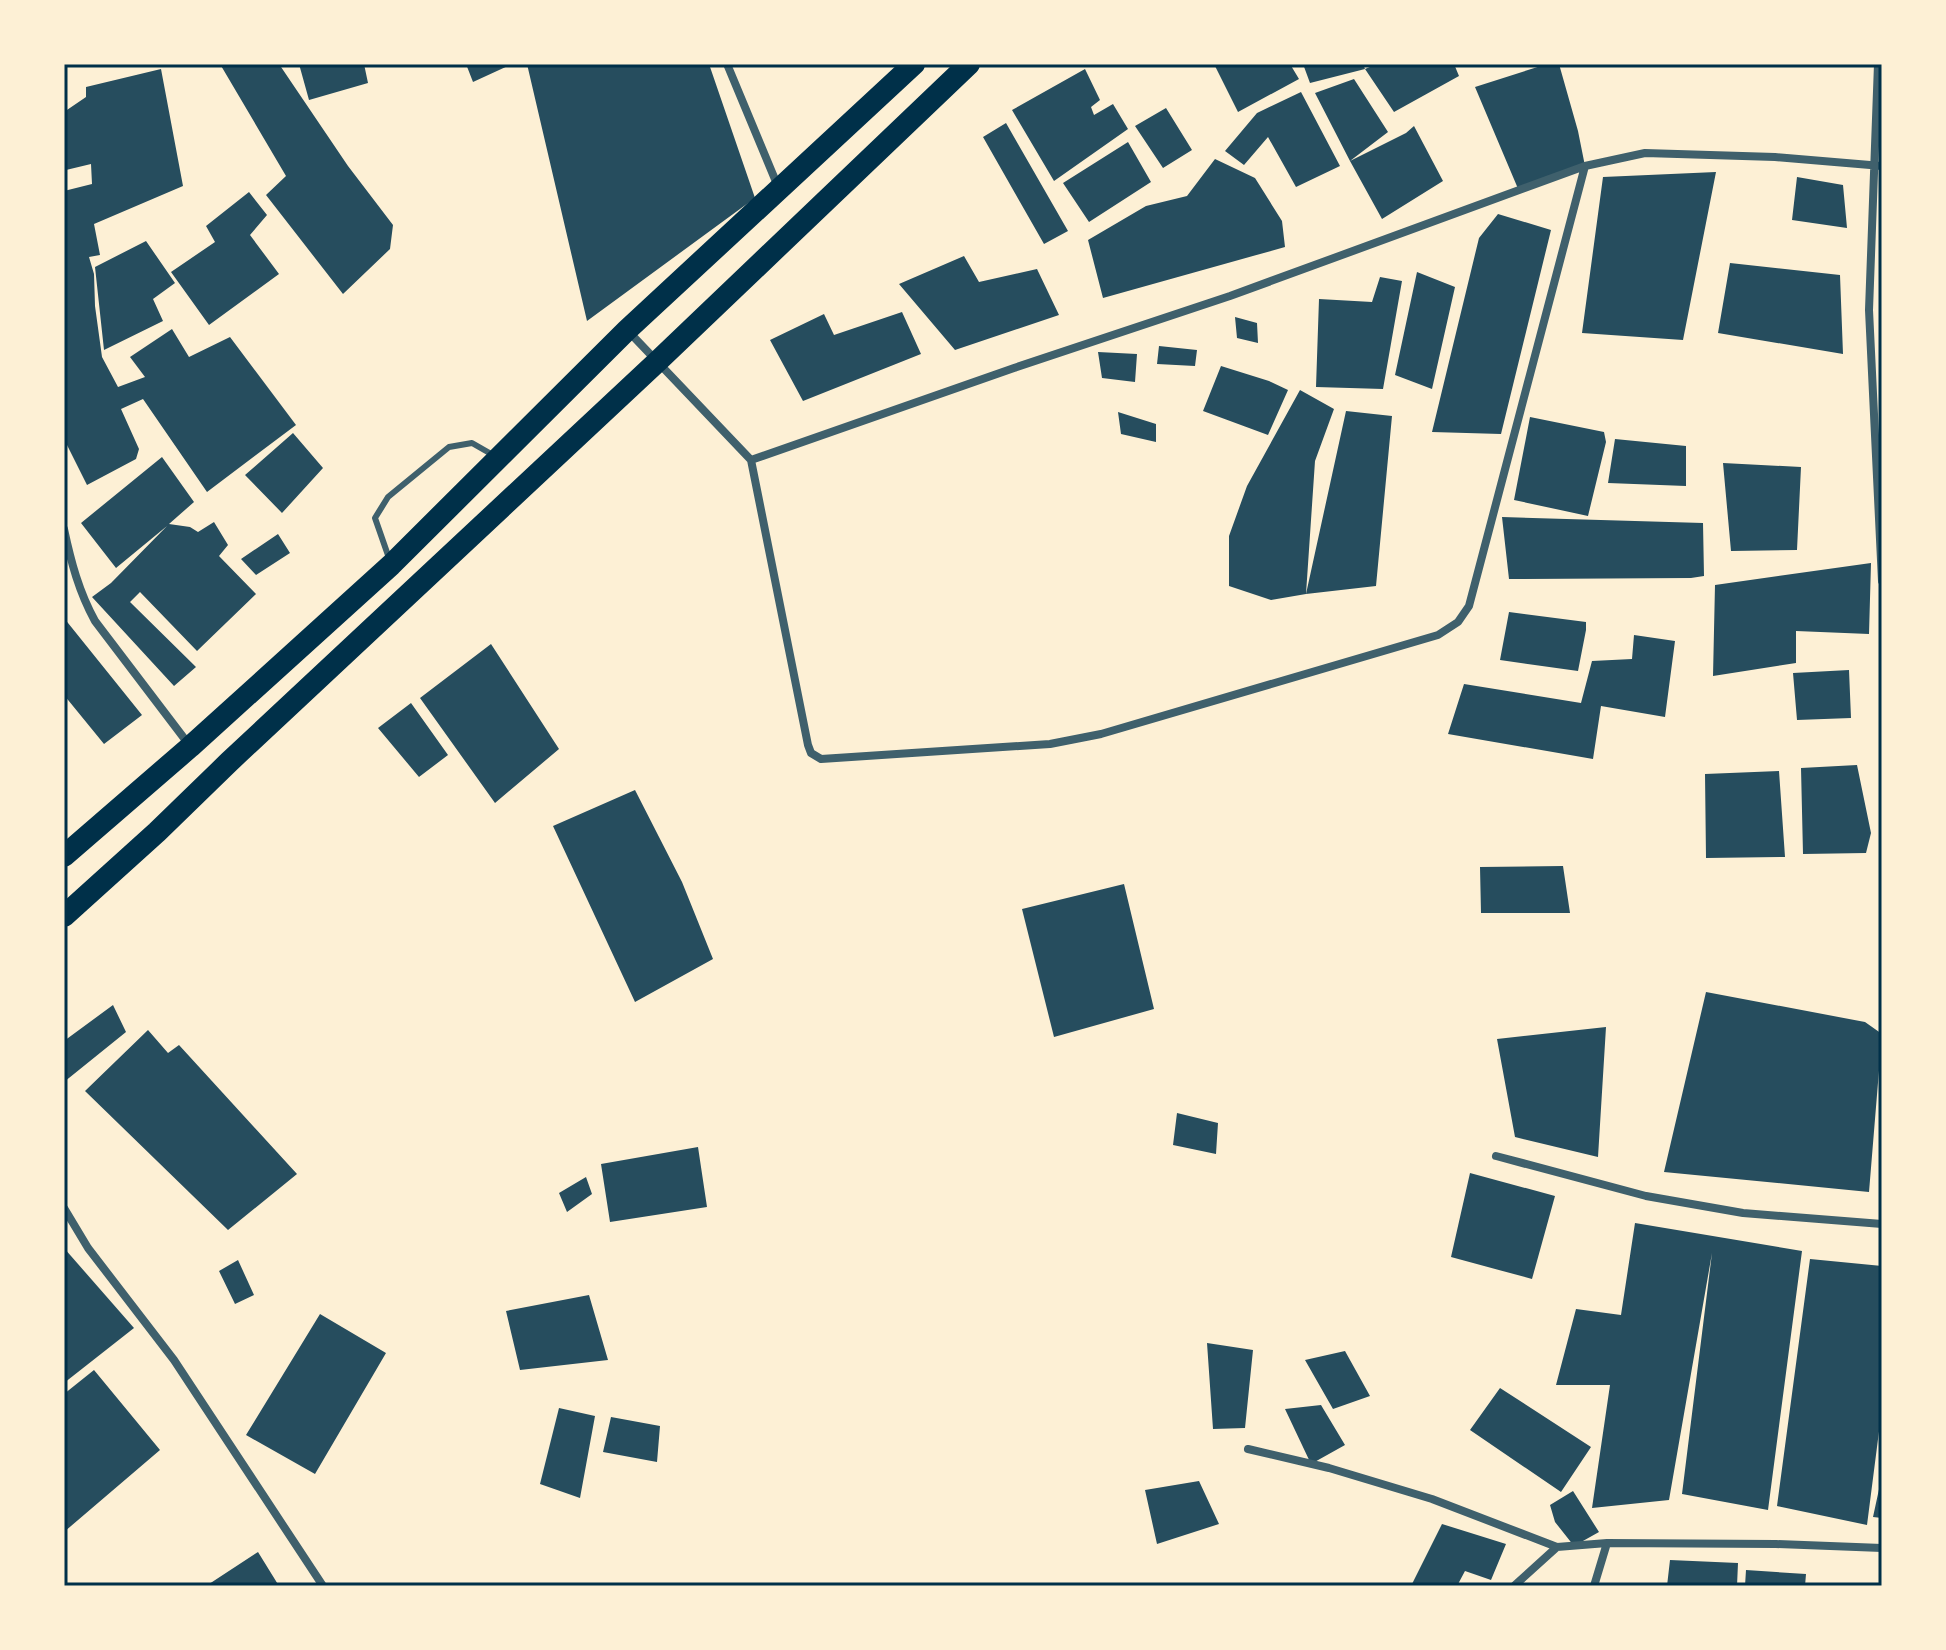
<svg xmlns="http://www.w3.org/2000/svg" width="1946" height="1650" viewBox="0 0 1946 1650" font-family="'Open Sans',sans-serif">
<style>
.building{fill:#264d5e}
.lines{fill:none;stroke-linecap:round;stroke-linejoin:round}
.service{stroke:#3f606c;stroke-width:6}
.minor{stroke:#3f606c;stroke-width:8}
.trunk{stroke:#003049;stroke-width:22}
.neatline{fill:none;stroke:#003049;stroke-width:3}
</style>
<rect width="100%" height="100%" fill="#fdf0d5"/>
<path class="building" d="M220,64H279L348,166L393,225L390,249L343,294L266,195L286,176Z
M299,64H364L368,83L309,100Z
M466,64H512L473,82Z
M527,64H709L755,198L587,321Z
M1214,64H1290L1299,79L1238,112Z
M1303,64H1363L1365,69L1310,83Z
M1377,64H1454L1459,76L1394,112L1365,69Z
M1547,64H1559L1578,131L1585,166L1519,191L1475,87Z
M161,69L183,186L94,224L100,255L89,257L94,274L95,306L102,357L118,387L145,377L130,357L172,329L189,357L230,337L296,425L207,492L143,399L121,409L139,449L136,459L87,485L64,439V191L92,184L91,164L66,170L64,112L86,97V87Z
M1085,69L1100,100L1091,107L1094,115L1113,104L1128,129L1054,181L1012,110Z
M1354,79L1388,132L1350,161L1406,133L1414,126L1443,181L1382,219L1350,161L1315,93Z
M1301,92L1340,166L1296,187L1268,137L1244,165L1225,151L1257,113Z
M1166,108L1192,150L1163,168L1135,126Z
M1006,123L1068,231L1044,244L983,137Z
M1128,142L1151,182L1089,222L1063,183Z
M1215,159L1255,178L1282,221L1285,247L1103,298L1088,240L1146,206L1187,196Z
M1716,172L1683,340L1582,333L1603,177Z
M1797,177L1843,185L1847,228L1792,220Z
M249,192L267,215L250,235L279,274L209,325L171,272L215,242L206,226Z
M1498,214L1551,230L1501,434L1432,432L1479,238Z
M146,241L175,283L153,299L163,321L104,350L95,267Z
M964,256L979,282L1037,269L1059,315L955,350L899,284Z
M1730,263L1840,275L1843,354L1718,333Z
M1417,272L1455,287L1432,389L1395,375Z
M1380,277L1402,281L1383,389L1316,387L1319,299L1372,302Z
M902,312L921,354L803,401L770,340L824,314L834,335Z
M1235,317L1257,323L1258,343L1237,338Z
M1159,346L1197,350L1195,366L1157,364Z
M1098,352L1137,354L1135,382L1102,378Z
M1221,366L1269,381L1288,390L1268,435L1203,411Z
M1300,390L1334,409L1315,461L1306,594L1271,600L1229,586V536L1247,486Z
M1346,411L1392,416L1376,586L1306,594Z
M1118,412L1156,424V442L1121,434Z
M1530,417L1604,432L1606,442L1588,516L1514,500Z
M293,433L323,468L282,513L245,475Z
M1615,439L1686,446V486L1608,483Z
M162,457L194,502L169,524L190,527L198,532L214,522L228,545L219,556L256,594L197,651L140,592L130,602L196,667L174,686L92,597L111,583L167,526L116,568L81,523Z
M1723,463L1801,467L1797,550L1731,551Z
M1502,517L1703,523L1704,576L1691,578L1509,579Z
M278,534L290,553L256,575L241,559Z
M1871,563L1869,634L1796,631V663L1713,676L1715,585Z
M1509,612L1586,622V630L1578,671L1500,660Z
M64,618L142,715L104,744L64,695Z
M1634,635L1675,641L1665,717L1601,706L1593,759L1448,734L1464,684L1581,703L1592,661L1632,659Z
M491,644L559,749L495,803L420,698Z
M1849,670L1851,718L1797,720L1793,673Z
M411,703L448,755L419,777L378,728Z
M1857,765L1871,833L1866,853L1803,854L1801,768Z
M1779,771L1785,857L1706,858L1705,774Z
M635,790L682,882L713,959L635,1002L553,826Z
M1563,866L1570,913H1481L1480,867Z
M1124,884L1154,1009L1054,1037L1022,909Z
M1706,992L1865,1022L1882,1034L1869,1192L1664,1172Z
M113,1005L126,1032L64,1082V1041Z
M1606,1027L1598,1157L1515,1137L1497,1039Z
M148,1030L168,1053L179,1045L297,1174L228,1230L85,1091Z
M1177,1113L1218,1123L1216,1154L1173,1145Z
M698,1147L707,1207L610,1222L601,1164Z
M1470,1173L1555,1196L1532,1279L1451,1257Z
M586,1177L592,1194L567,1212L559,1193Z
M1635,1223L1802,1251L1768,1510L1682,1494L1712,1253L1669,1500L1592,1508L1610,1385H1556L1576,1309L1621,1315Z
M64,1248L134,1328L64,1383Z
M1810,1259L1882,1266V1408L1867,1525L1777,1506Z
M238,1260L254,1295L235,1304L219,1271Z
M589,1295L608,1360L520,1370L506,1311Z
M320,1314L386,1353L315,1474L246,1435Z
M1207,1343L1253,1350L1245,1428L1213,1429Z
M1345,1351L1370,1396L1333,1409L1305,1360Z
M94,1370L160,1450L64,1532V1394Z
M1500,1388L1591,1447L1561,1492L1470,1430Z
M1321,1405L1345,1445L1311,1464L1285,1409Z
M559,1408L595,1416L580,1498L540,1484Z
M611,1417L660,1426L657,1462L603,1452Z
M1881,1480H1882V1518L1873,1517Z
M1199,1481L1219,1524L1157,1544L1145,1490Z
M1573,1491L1599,1532L1574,1546L1555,1522L1550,1505Z
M1442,1524L1506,1544L1491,1580L1465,1571L1457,1586H1411Z
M258,1552L279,1586H206Z
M1670,1560L1738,1563L1737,1586H1667Z
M1746,1570L1806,1574L1805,1586H1745Z"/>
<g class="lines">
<path class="service" d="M390,561L375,518L388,497L449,447L472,443L493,455"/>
<path class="minor" d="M727,64L779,189
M1878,64L1869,310L1882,581
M630,333L751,460L1014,368L1230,296L1585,166L1645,153L1775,157L1882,166
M751,460L808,745L811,753L821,759L1050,744L1101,734L1438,635L1458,622L1469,606L1585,166
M64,529C71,562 79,592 95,621L190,746
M1496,1156L1646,1196L1743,1213L1882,1224
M64,1208L88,1248L174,1360L323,1586
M1248,1449L1329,1468L1432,1499L1557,1547
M1514,1586L1557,1547L1607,1543L1776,1544L1882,1548
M1594,1586L1607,1543"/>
<path class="trunk" d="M64,856L190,747L391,565L627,330L914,64
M64,916L157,832L229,762L658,361L969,64"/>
</g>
<rect width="1946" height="1650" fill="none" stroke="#fdf0d5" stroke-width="132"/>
<rect x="66" y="66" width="1814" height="1518" class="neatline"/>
</svg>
